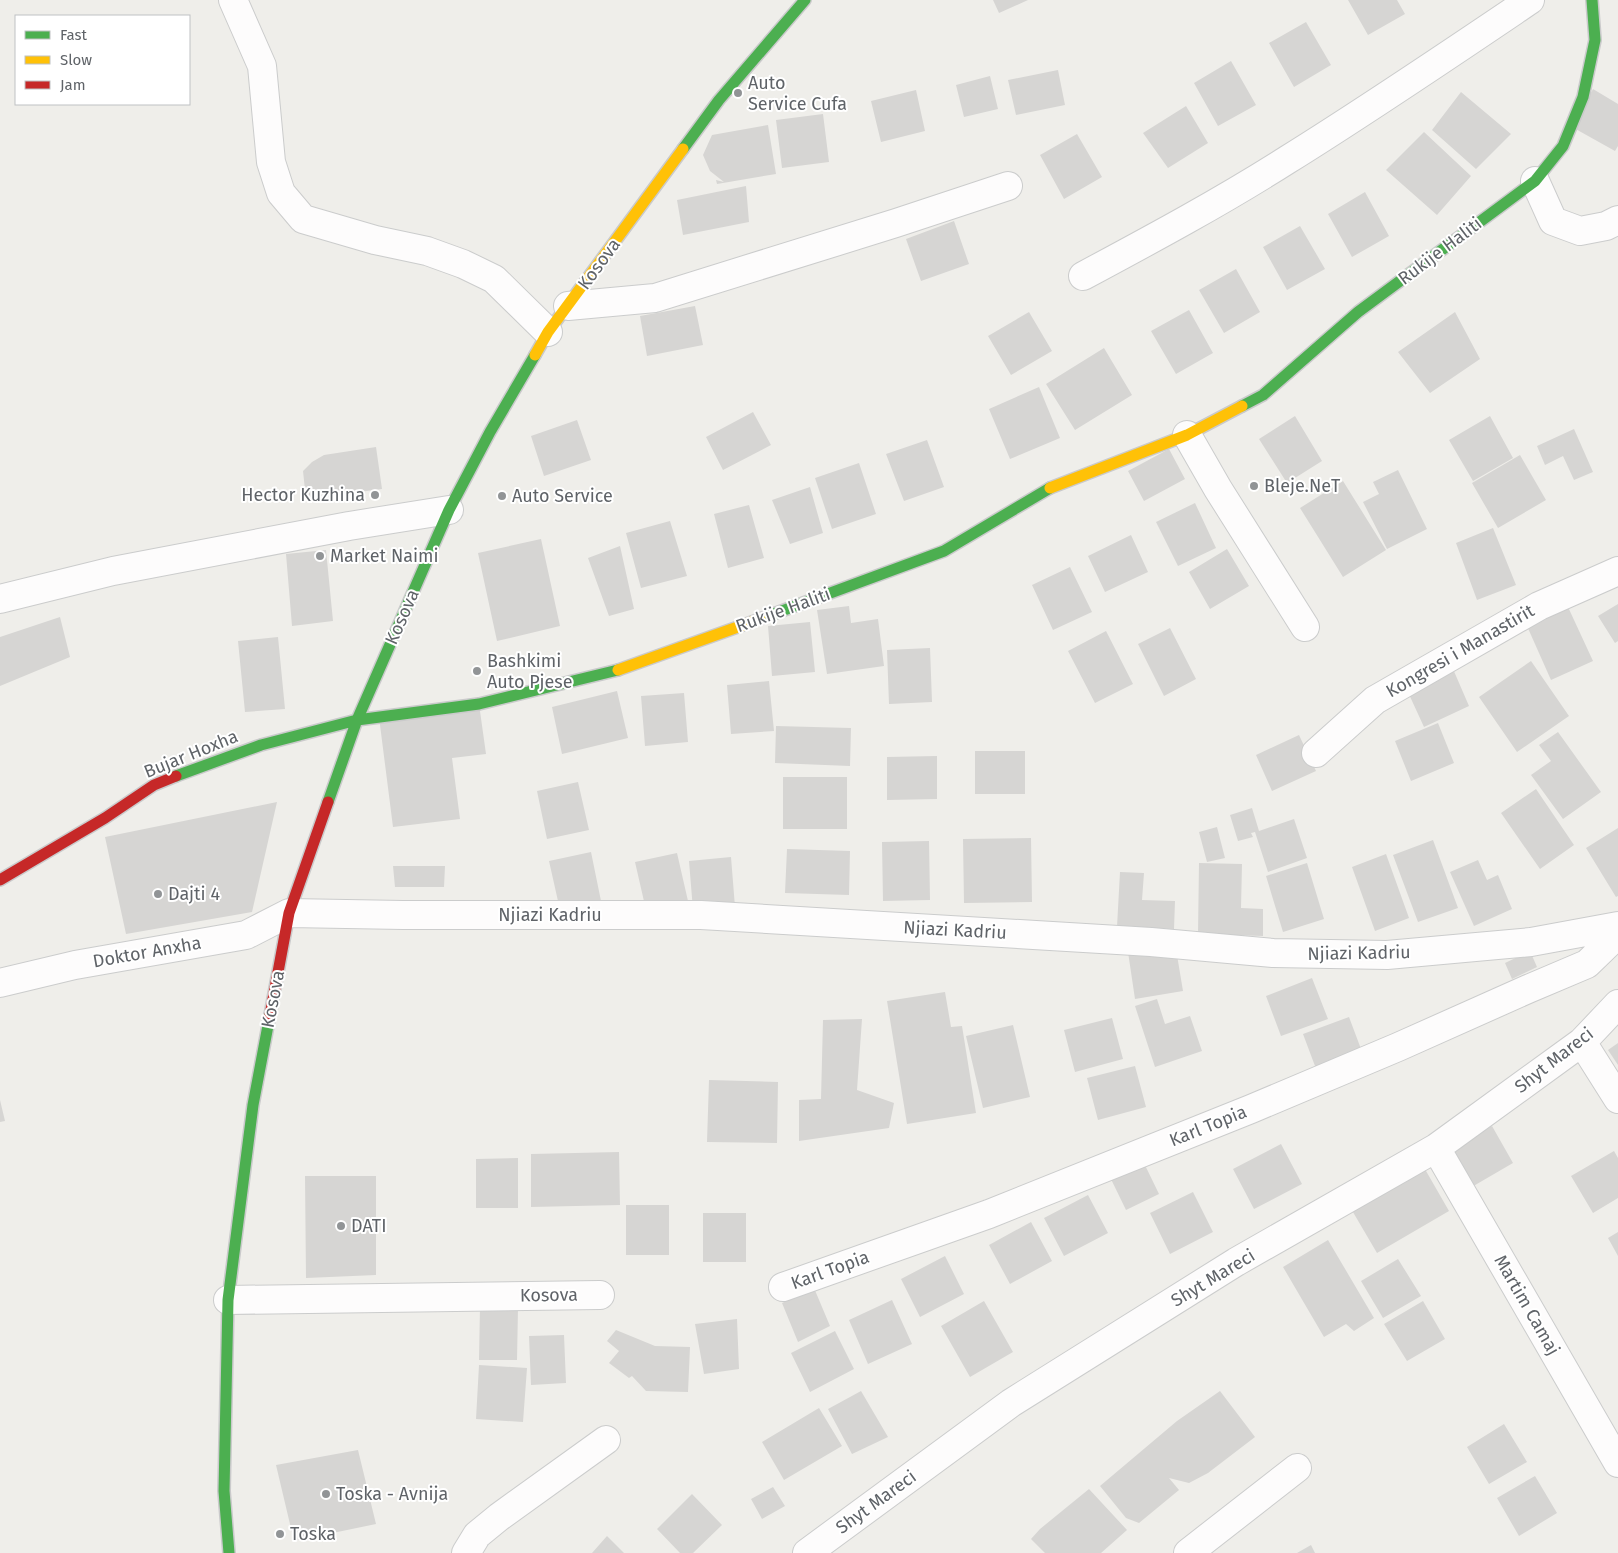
<svg xmlns="http://www.w3.org/2000/svg" width="1618" height="1553" viewBox="0 0 1618 1553" font-family="'Fira Sans',sans-serif">
<style>
.building{fill:#d6d5d3}
.lines{fill:none;stroke-linecap:round;stroke-linejoin:round}
.street-casing{stroke:#cbcccc;stroke-width:30}
.fast-casing{stroke:#cacacb;stroke-width:14}
.slow-casing{stroke:#cacacb;stroke-width:14}
.jam-casing{stroke:#cacacb;stroke-width:14}
.street{stroke:#fdfcfc;stroke-width:28}
.fast{stroke:#4caf50;stroke-width:11}
.slow{stroke:#ffc107;stroke-width:11}
.jam{stroke:#c62828;stroke-width:11}
.poi-dot{fill:#919496;stroke:#fff;stroke-width:2}
.labels{text-anchor:middle;stroke-width:4;stroke-linejoin:round;paint-order:stroke}
.poi-label{font-size:18px;fill:#5f6368;stroke:#fff;text-anchor:start}
.street-label{font-size:18px;fill:#5f6368;stroke:#fff}
</style>
<rect width="100%" height="100%" fill="#efeeea"/>
<path class="building" d="M993,0H1028L999,13Z
M1348,0H1397L1405,14L1368,35Z
M1306,22L1331,65L1294,87L1269,43Z
M1231,61L1256,105L1218,126L1194,83Z
M1058,70L1065,105L1016,115L1008,80Z
M990,76L998,109L964,117L956,85Z
M1593,89L1618,104V146L1615,151L1572,127Z
M916,90L925,131L881,142L871,101Z
M1461,92L1511,134L1476,169L1432,130Z
M1186,106L1208,143L1168,168L1143,133Z
M823,114L829,162L782,168L776,120Z
M768,125L776,174L717,184L716,180L724,182L710,171L703,155L712,135Z
M1424,132L1471,176L1437,215L1386,170Z
M1077,134L1102,177L1064,199L1040,155Z
M746,186L749,222L683,235L677,200Z
M1365,192L1389,236L1352,257L1328,214Z
M954,221L969,264L921,281L906,239Z
M1300,226L1325,269L1287,290L1263,247Z
M1236,269L1260,312L1224,333L1199,290Z
M695,306L703,345L647,356L640,316Z
M1189,310L1213,353L1176,374L1151,331Z
M1029,312L1052,351L1011,375L988,336Z
M1455,312L1480,359L1430,393L1398,352Z
M1104,348L1132,395L1075,430L1046,384Z
M1039,387L1060,438L1010,459L989,409Z
M753,412L771,445L723,470L706,437Z
M1295,416L1322,461L1287,483L1259,439Z
M1490,416L1513,458L1473,481L1449,440Z
M577,420L591,460L544,476L531,436Z
M1574,429L1593,472L1574,480L1563,456L1545,465L1537,446Z
M927,440L944,487L904,501L886,454Z
M376,447L382,489L306,499L303,471L312,462L324,455Z
M1169,449L1185,479L1144,501L1128,471Z
M1520,455L1546,500L1498,528L1472,483Z
M859,463L876,514L832,529L815,478Z
M1398,470L1427,529L1387,549L1363,502L1379,494L1373,482Z
M1343,481L1386,550L1343,577L1300,508Z
M810,487L823,533L790,544L772,500Z
M1195,503L1216,548L1178,566L1156,522Z
M749,505L764,558L728,568L714,514Z
M670,521L687,576L641,588L626,533Z
M1493,528L1516,585L1477,600L1456,543Z
M1131,535L1148,572L1105,592L1088,556Z
M541,539L560,626L497,641L478,553Z
M620,546L634,609L609,616L588,558Z
M1227,549L1249,586L1210,609L1189,572Z
M326,550L333,621L292,626L286,554Z
M1070,567L1092,612L1053,630L1032,585Z
M1618,604V641L1615,643L1598,616Z
M849,606L851,623L878,619L884,666L827,674L817,610Z
M1568,607L1593,661L1551,680L1527,626Z
M60,617L70,657L0,686V637Z
M810,622L815,672L772,676L768,626Z
M1170,628L1196,679L1164,696L1138,644Z
M1106,631L1133,684L1095,703L1068,651Z
M278,637L285,709L245,712L238,641Z
M930,648L932,702L889,704L887,650Z
M1531,661L1569,716L1517,752L1479,697Z
M1453,669L1469,706L1424,727L1407,690Z
M769,681L774,731L731,734L727,685Z
M617,691L628,738L562,754L552,707Z
M684,693L688,742L645,746L641,696Z
M479,704L486,754L452,758L460,819L393,827L379,717Z
M1438,723L1454,763L1411,781L1395,741Z
M776,726L851,728L850,766L775,763Z
M1558,732L1601,792L1563,819L1531,775L1551,761L1539,745Z
M1299,735L1316,771L1272,791L1256,755Z
M975,751H1025V794H975Z
M937,756V799L887,800V757Z
M783,777H847V829H783Z
M578,782L589,830L547,839L537,791Z
M1536,789L1574,845L1540,869L1501,813Z
M277,802L252,912L126,934L105,837Z
M1252,808L1259,831L1294,819L1307,858L1268,872L1255,832L1251,833L1253,837L1238,841L1230,815Z
M1217,827L1225,858L1207,862L1199,832Z
M1618,828V896L1616,897L1586,848Z
M1031,838L1032,902L964,903L963,839Z
M1433,840L1458,908L1418,922L1393,855Z
M929,841L930,900L883,901L882,842Z
M787,849L850,851L849,895L785,893Z
M591,852L601,901L560,910L549,861Z
M677,853L688,901L646,910L635,862Z
M1386,854L1409,918L1375,931L1352,867Z
M731,857L735,907L693,910L689,861Z
M1478,860L1487,880L1498,875L1512,909L1474,926L1450,872Z
M1199,863L1242,864L1241,908L1263,909V936L1198,934Z
M1307,863L1324,919L1283,932L1266,876Z
M393,866H445L444,887H395Z
M1120,872L1144,873L1142,900L1175,901L1174,929L1117,927Z
M1530,951L1537,967L1512,979L1505,963Z
M1128,952L1177,955L1183,991L1135,999Z
M1312,978L1328,1019L1281,1036L1266,996Z
M945,992L951,1027L962,1026L976,1113L907,1124L887,1001Z
M1157,999L1165,1024L1190,1016L1202,1051L1155,1067L1135,1006Z
M1349,1017L1364,1057L1318,1074L1303,1034Z
M1112,1018L1123,1059L1075,1072L1064,1030Z
M862,1019L857,1090L894,1103L889,1128L799,1141V1100L821,1099L823,1020Z
M1013,1025L1030,1097L983,1108L966,1036Z
M1618,1043V1065L1608,1050Z
M1135,1066L1146,1107L1098,1120L1087,1078Z
M709,1080L778,1082L777,1143L707,1142Z
M0,1100L5,1121L0,1122Z
M1492,1126L1513,1163L1470,1188L1449,1150Z
M1281,1144L1302,1184L1254,1209L1233,1169Z
M1614,1151L1618,1158V1198L1593,1213L1571,1176Z
M619,1152L620,1205L531,1207V1154Z
M518,1158V1208H476V1159Z
M1142,1159L1159,1194L1126,1210L1109,1175Z
M1422,1164L1449,1211L1377,1253L1350,1207Z
M305,1176H376V1275L306,1278Z
M1193,1192L1213,1232L1170,1254L1150,1213Z
M1088,1195L1108,1233L1064,1256L1044,1218Z
M626,1205H669V1255H626Z
M703,1213H746V1262H703Z
M1031,1222L1052,1261L1010,1284L989,1245Z
M1618,1232V1256L1608,1238Z
M1328,1240L1374,1318L1354,1331L1346,1324L1324,1337L1283,1267Z
M945,1256L964,1294L920,1317L901,1279Z
M1398,1259L1421,1296L1383,1318L1361,1281Z
M814,1288L830,1326L798,1342L782,1303Z
M892,1300L912,1344L868,1364L849,1320Z
M984,1301L1013,1352L970,1377L941,1326Z
M1423,1301L1445,1339L1407,1361L1384,1324Z
M480,1307L518,1308L517,1360H479Z
M737,1319L739,1369L704,1374L695,1324Z
M616,1330L655,1346L690,1347L688,1392L646,1391L632,1376L629,1378L609,1363L619,1351L607,1341Z
M835,1331L854,1369L810,1392L791,1353Z
M564,1335L566,1383L531,1385L529,1336Z
M479,1365L527,1368L523,1422L476,1419Z
M861,1391L888,1437L852,1454L828,1409Z
M1220,1391L1255,1437L1208,1473L1189,1483L1169,1478L1179,1490L1139,1523L1126,1518L1100,1486L1177,1421Z
M819,1408L842,1446L784,1480L762,1442Z
M1504,1424L1527,1462L1489,1484L1467,1447Z
M358,1450L376,1524L294,1541L276,1465Z
M1535,1476L1557,1513L1519,1536L1497,1498Z
M773,1487L785,1506L762,1519L751,1499Z
M1089,1489L1127,1530L1101,1553H1045L1031,1539L1040,1529Z
M692,1494L722,1525L693,1553H680L657,1529Z
M607,1536L624,1553H592Z
M1311,1545L1315,1553H1297Z"/>
<g class="lines">
<g class="street-casing">
<path id="street" d="M233,0L262,66L271,162L281,193L303,219L375,240L427,251L463,264L494,279L548,332
M1535,181L1553,221L1580,231L1606,226L1618,220
M1083,276C1152,239 1221,202 1287,160C1369,109 1450,54 1530,0
M568,306L655,298L896,223L1008,186
M1187,435L1218,489L1305,627
M0,599L113,571L349,526L449,510
M1316,753L1375,700L1539,606L1618,571
M0,983L75,965L246,935L289,913L403,915H701L1151,942L1273,953L1387,955L1531,942L1618,926
M1582,1042L1618,1099
M1436,1148L1618,1463
M783,1287L989,1214L1251,1109L1398,1047L1528,989L1587,964L1618,934
M228,1300L600,1295
M466,1553L477,1535L499,1517L606,1440
M807,1553L1011,1403L1236,1262L1436,1148L1582,1042L1618,1004
M1188,1553L1297,1468"/>
</g>
<g class="fast-casing">
<path id="fast" d="M683,149L719,100L805,0
M1242,406L1263,395L1358,312L1535,181L1563,146L1583,97L1595,40L1592,0
M760,619L944,551L1050,488
M176,776L261,745L357,720L479,704L618,670
M328,802L357,720L449,510L490,432L535,355
M229,1553L224,1491L228,1300L253,1105L270,1015"/>
</g>
<g class="slow-casing">
<path id="slow" d="M535,355L548,332L683,149
M1050,488L1187,435L1242,406
M618,670L760,619"/>
</g>
<g class="jam-casing">
<path id="jam" d="M0,880L105,818L154,785L176,776
M270,1015L289,913L328,802"/>
</g>
<use href="#street" class="street"/>
<use href="#fast" class="fast"/>
<use href="#slow" class="slow"/>
<use href="#jam" class="jam"/>
</g>
<g class="poi-dot">
<circle cx="738" cy="93" r="5"/>
<circle cx="1254" cy="486" r="5"/>
<circle cx="375" cy="495" r="5"/>
<circle cx="502" cy="496" r="5"/>
<circle cx="320" cy="556" r="5"/>
<circle cx="477" cy="671" r="5"/>
<circle cx="158" cy="894" r="5"/>
<circle cx="341" cy="1226" r="5"/>
<circle cx="326" cy="1494" r="5"/>
<circle cx="280" cy="1534" r="5"/>
</g>
<g class="labels">
<g class="poi-label">
<text x="748" y="89">Auto<tspan x="748" dy="21">Service Cufa</tspan></text>
<text x="1264" y="492">Bleje.NeT</text>
<text x="365" y="501" text-anchor="end">Hector Kuzhina</text>
<text x="512" y="502">Auto Service</text>
<text x="330" y="562">Market Naimi</text>
<text x="487" y="667">Bashkimi<tspan x="487" dy="21">Auto Pjese</tspan></text>
<text x="168" y="900">Dajti 4</text>
<text x="351" y="1232">DATI</text>
<text x="336" y="1500">Toska - Avnija</text>
<text x="290" y="1540">Toska</text>
</g>
<g class="street-label">
<text transform="translate(1440 251) rotate(-37)" y="6">Rukije Haliti</text>
<text transform="translate(599 264) rotate(-54)" y="6">Kosova</text>
<text transform="translate(783 610) rotate(-20)" y="6">Rukije Haliti</text>
<text transform="translate(402 617) rotate(-66)" y="6">Kosova</text>
<text transform="translate(1460 651) rotate(-30)" y="6">Kongresi i Manastirit</text>
<text transform="translate(191 754) rotate(-22)" y="6">Bujar Hoxha</text>
<text x="550" y="921">Njiazi Kadriu</text>
<text transform="translate(955 930) rotate(3)" y="6">Njiazi Kadriu</text>
<text transform="translate(147 952) rotate(-10)" y="6">Doktor Anxha</text>
<text transform="translate(1359 953) rotate(-1)" y="6">Njiazi Kadriu</text>
<text transform="translate(273 999) rotate(-79)" y="6">Kosova</text>
<text transform="translate(1554 1060) rotate(-38)" y="6">Shyt Mareci</text>
<text transform="translate(1208 1126) rotate(-22)" y="6">Karl Topia</text>
<text transform="translate(830 1270) rotate(-20)" y="6">Karl Topia</text>
<text transform="translate(1213 1278) rotate(-31)" y="6">Shyt Mareci</text>
<text transform="translate(549 1295) rotate(-1)" y="6">Kosova</text>
<text transform="translate(1527 1305) rotate(60)" y="6">Martim Camaj</text>
<text transform="translate(876 1502) rotate(-36)" y="6">Shyt Mareci</text>
</g>
</g>
<rect x="15" y="15" width="175" height="90" fill="#ffffff" stroke="#bfc1c3"/>
<rect x="25" y="31" width="25" height="8" fill="#4caf50" stroke="#bfc1c3"/>
<text x="60" y="40" font-size="15" fill="#5f6368">Fast</text>
<rect x="25" y="56" width="25" height="8" fill="#ffc107" stroke="#bfc1c3"/>
<text x="60" y="65" font-size="15" fill="#5f6368">Slow</text>
<rect x="25" y="81" width="25" height="8" fill="#c62828" stroke="#bfc1c3"/>
<text x="60" y="90" font-size="15" fill="#5f6368">Jam</text>
</svg>
